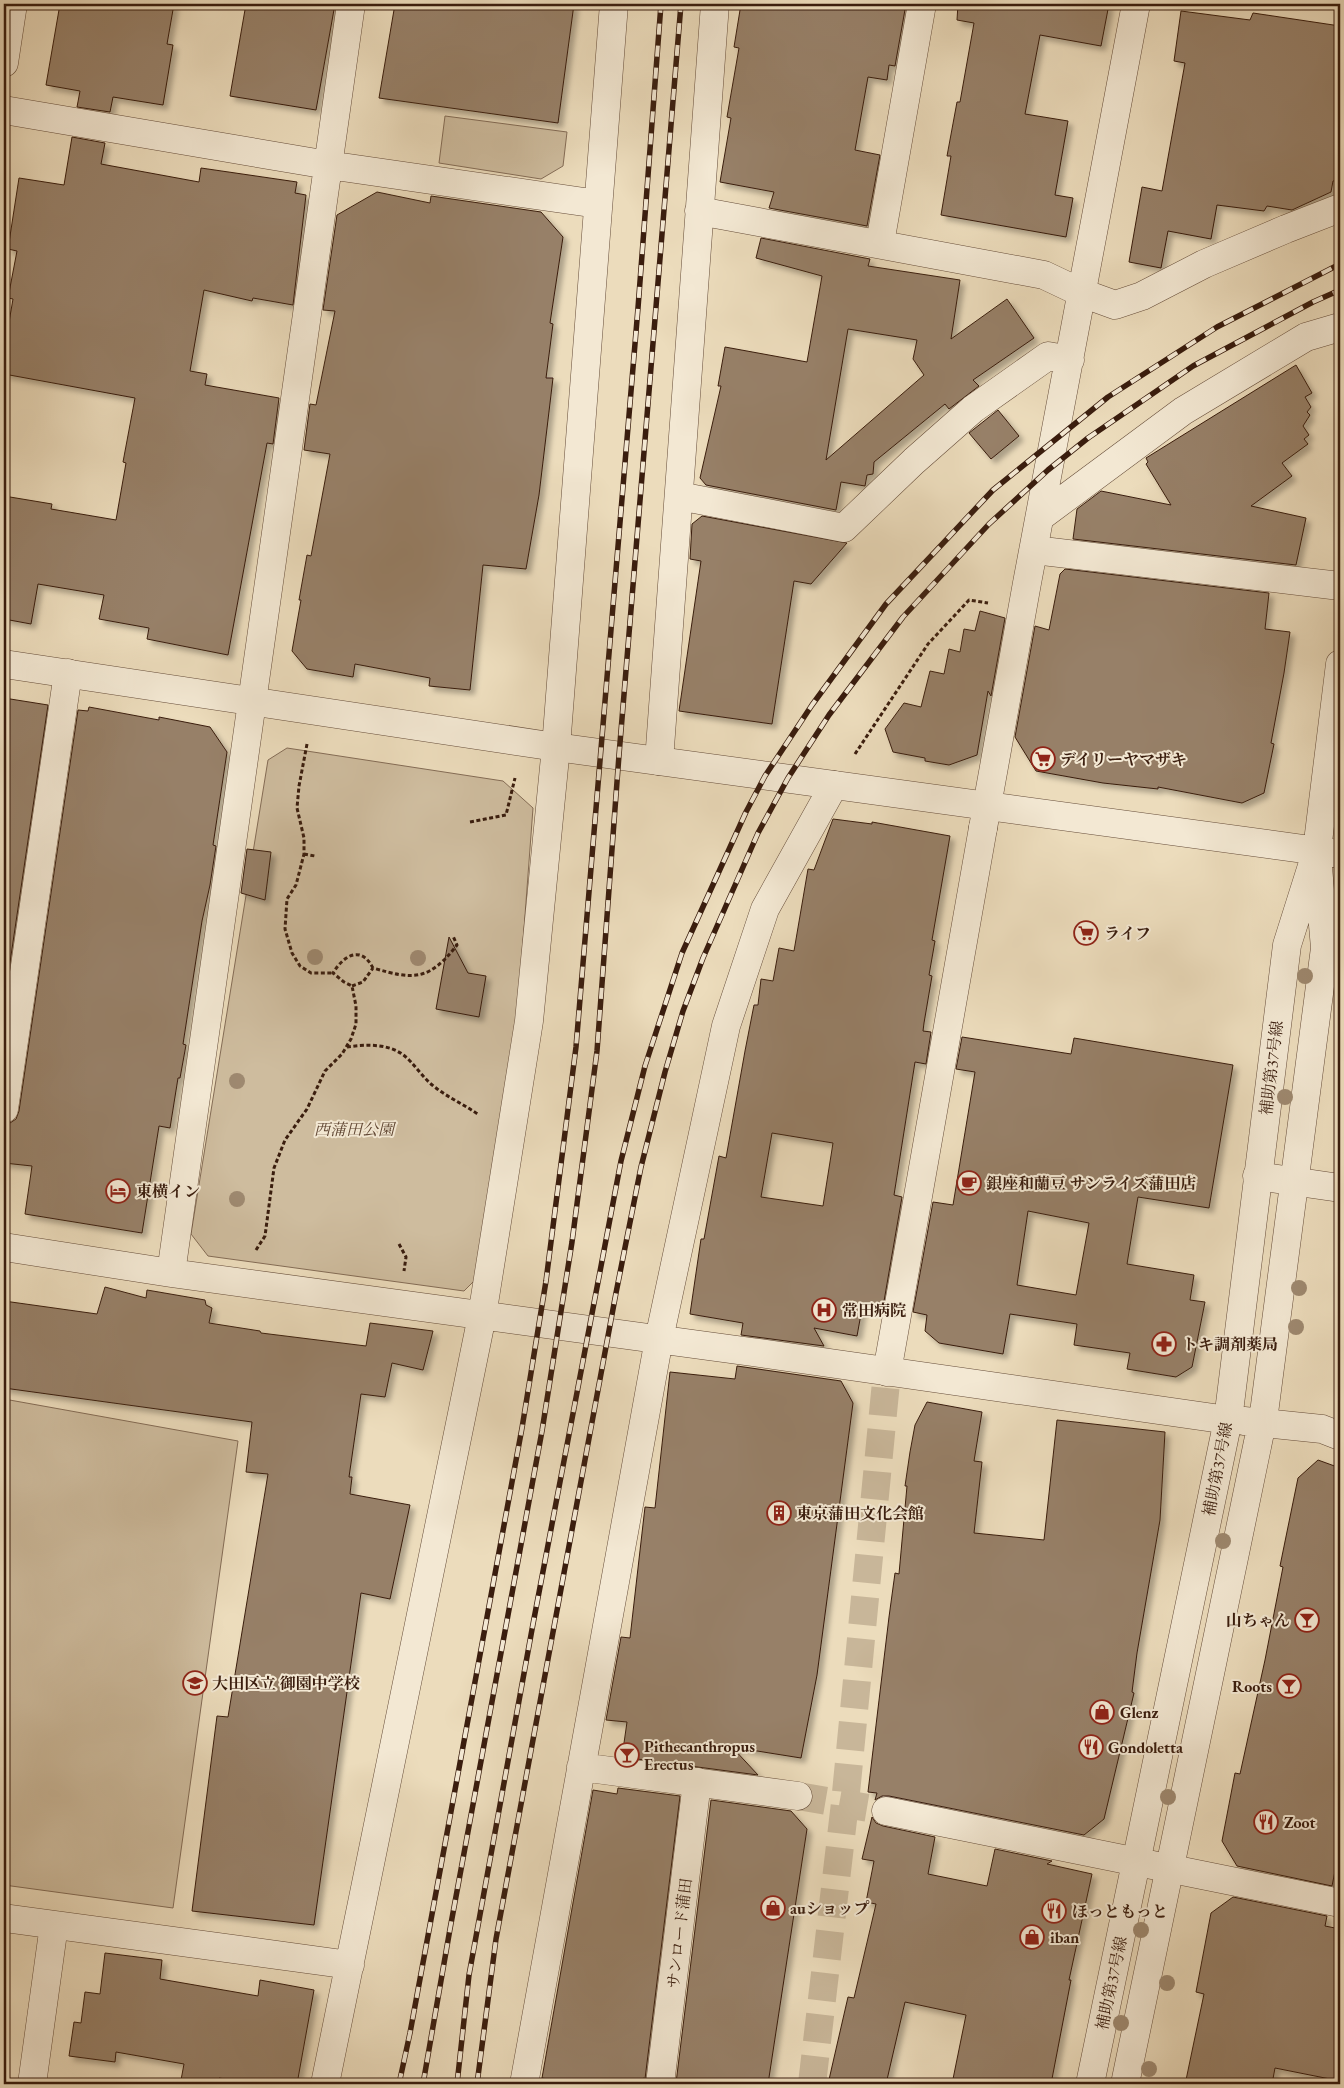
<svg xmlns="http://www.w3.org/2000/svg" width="1344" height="2088" viewBox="0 0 1344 2088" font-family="'EB Garamond','Noto Serif JP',serif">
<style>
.green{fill:#cebc9e;stroke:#846c56}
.building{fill:#978068;stroke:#3a1d0e;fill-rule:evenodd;filter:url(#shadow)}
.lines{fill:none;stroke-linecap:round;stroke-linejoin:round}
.pedestrian-tunnel{stroke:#c8b699;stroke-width:28;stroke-dasharray:28 14;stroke-linecap:butt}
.minor-tunnel{stroke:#c8b699;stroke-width:28;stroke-dasharray:28 14;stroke-linecap:butt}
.pedestrian-casing{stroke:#664d3a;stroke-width:29}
.minor-casing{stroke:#664d3a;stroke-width:29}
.tertiary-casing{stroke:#664d3a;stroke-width:29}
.path{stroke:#3a1d0e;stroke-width:3;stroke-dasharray:4 2.5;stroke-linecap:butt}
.pedestrian{stroke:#f3e8d3;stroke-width:28}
.minor{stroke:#f3e8d3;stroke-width:28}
.tertiary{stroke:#f3e8d3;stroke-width:28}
.rail-casing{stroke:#3a1d0e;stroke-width:5.5}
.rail{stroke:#f3e8d3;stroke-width:4;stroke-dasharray:11;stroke-linecap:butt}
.tree{fill:#9e8970}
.labels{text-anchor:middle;stroke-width:4;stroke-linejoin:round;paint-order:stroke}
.poi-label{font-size:16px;font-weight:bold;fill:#3a1d0e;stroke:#f3e8d3;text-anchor:start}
.street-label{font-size:16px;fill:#3a1d0e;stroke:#f3e8d3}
.park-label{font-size:16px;font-style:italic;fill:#5f4532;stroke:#f3e8d3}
</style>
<defs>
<filter id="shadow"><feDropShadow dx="4.5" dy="4.5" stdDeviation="2.5" flood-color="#0004"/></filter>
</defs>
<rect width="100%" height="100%" fill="#ecdcbc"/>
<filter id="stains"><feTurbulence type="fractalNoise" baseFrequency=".004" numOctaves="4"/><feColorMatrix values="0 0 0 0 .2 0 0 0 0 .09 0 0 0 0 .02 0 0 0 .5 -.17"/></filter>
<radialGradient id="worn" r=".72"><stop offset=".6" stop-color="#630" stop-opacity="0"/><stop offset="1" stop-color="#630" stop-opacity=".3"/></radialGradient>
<path class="green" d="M445,116L567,132L563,166L541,179L439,163Z
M287,748L503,781L533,808L516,1036L477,1278L464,1291L208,1256L191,1234L268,760Z
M4,1399L238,1441L173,1908L4,1885Z"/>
<path class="building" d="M60,4H174L167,44L173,45L163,105L113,97L110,112L77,107L80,91L46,85Z
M246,4H335L316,110L230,96Z
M395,4H574L558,123L379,98Z
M741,4H906L895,66L889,65L887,80L868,77L855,150L880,155L867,226L769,208L774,192L720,182L731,118L727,117L739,48L734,47Z
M958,4H1109L1101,46L1040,35L1025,114L1068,121L1055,195L1073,198L1066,237L941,215L951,156H947L957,102H960L974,23L957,20Z
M1181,11L1250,20L1253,13L1340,26V180L1333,181L1331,192L1292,210L1267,206L1264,211L1217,205L1211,239L1168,231L1161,268L1129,262L1142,187L1162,191L1185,63L1174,61Z
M72,137L105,143L101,164L199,182L201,168L297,182L295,193L306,195L293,305L253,298L252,301L204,290L190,371L207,374L205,385L279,398L273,444L267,443L228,655L147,639L149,628L99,619L104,595L38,584L31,624L4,619V496L52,504L51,509L116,520L126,463L123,462L135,398L4,374V351L13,299L8,298L17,251L8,249L19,178L64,185Z
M377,192L430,203L431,196L541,212L563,237L550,323L553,324L546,378H553L539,495L526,569L483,565L470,690L429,686L430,678L355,664L353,677L307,669L292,651L301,600H299L307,555L311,556L330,454L304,450L310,404L316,405L335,311L323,310L337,215Z
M761,238L870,259L868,266L960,280L951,339L1007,299L1034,338L973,380L979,386L949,409L945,404L874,462L873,474L867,475L865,486L841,482L836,510L706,485L700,478L721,386H718L725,347L807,362L822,276L756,258ZM848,329L917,340L913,359L924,375L826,460Z
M1296,365L1312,393L1305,397L1311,407L1307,412L1310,415L1303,426L1309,435L1304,439L1308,444L1282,463L1292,476L1251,506L1306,518L1296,565L1073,539L1077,509L1101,491L1171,505L1146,464L1148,462L1146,458Z
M998,410L1019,436L991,459L969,433Z
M702,516L847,543L811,584L794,581L772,724L679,711L701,561L690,559L692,524Z
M1065,569L1269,593L1265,629L1290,632L1284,673L1271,743L1274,744L1264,793L1242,803L1158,787V789L1103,783L1036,771L1015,737L1035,626L1049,630L1060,574Z
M980,611L1005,618L991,696L988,691L977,755L949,765L925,761V758L893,752L885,729L904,703L921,707L930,671L944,674L949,649L960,652L964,629L975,631Z
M4,698L48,705L4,1003Z
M89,707L159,720V717L210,727L227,752L213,845L216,846L210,885L202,921L183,1044L186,1045L180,1078H178L170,1128L159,1126L142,1233L25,1214L32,1166L4,1163V1124L10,1123L16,1119L19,1111L78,710L88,711Z
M833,819L872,824V822L950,836L932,940L935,941L929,975L932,976L924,1023L923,1031L931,1032L926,1064L915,1062L894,1195L902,1197L883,1307L863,1303L857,1336L814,1328L824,1346L741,1335L743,1323L690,1314L701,1239H704L719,1156L726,1158L745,1051L754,1005H758L761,979L773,981L779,948L794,951L808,869L814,870ZM772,1133L833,1143L823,1206L761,1197Z
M247,849L271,852L265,900L241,893Z
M449,937L468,973L486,976L479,1017L436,1009Z
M962,1037L1071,1054L1074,1038L1233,1065L1209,1208L1138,1197L1127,1264L1194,1275L1190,1300L1205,1302L1192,1367L1176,1377L1127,1369L1130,1353L1074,1345L1077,1324L1010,1314L1003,1354L939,1343L925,1331L927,1315L913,1312L933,1202L953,1205L975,1072L956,1069ZM1028,1211L1089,1223L1076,1295L1017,1285Z
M105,1287L146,1298L147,1290L205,1300L206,1305L212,1308L209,1323L260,1331L261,1333L366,1346L370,1323L433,1331L423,1370L392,1363L385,1397L361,1394L349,1477H352L350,1494L410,1505L390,1599L361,1593L314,1925L192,1911L217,1716L228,1717L268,1474L246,1472L252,1422L4,1388V1301L97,1314Z
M737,1366L841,1381L853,1403L817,1675L801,1758L732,1747L758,1775L622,1757L627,1722L606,1720L621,1637L630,1638L645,1507L655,1508L670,1372L735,1379Z
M927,1402L982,1412L974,1461L982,1462L974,1533L1044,1540L1057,1420L1165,1432L1160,1520L1137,1653L1132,1692L1134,1693L1104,1819L1084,1835L889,1796H882L875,1800L877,1793L868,1792L889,1617L895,1573L899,1574L907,1486H905L910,1452L915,1425Z
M1318,1460L1340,1468V1867L1336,1866L1332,1886L1237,1866L1222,1841L1235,1773L1240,1774L1265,1660L1283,1567L1280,1566L1298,1478Z
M618,1788L680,1796L645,2079L643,2078L642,2084H577L542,2078L593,1790L617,1794Z
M711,1800L791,1811L807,1829L768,2084L676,2083Z
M872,1817L876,1823L883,1826L935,1837L928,1874L987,1886L995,1849L1052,1861L1047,1864L1092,1874L1069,1980H1071L1051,2084H976L953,2079L966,2015L905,2002L886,2084H828L848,1997L854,1998L876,1904L866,1902L874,1861L862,1859Z
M1233,1897L1327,1916L1325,1926L1340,1929V2081L1275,2068L1272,2084H1209L1186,2080L1204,1994L1196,1992L1211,1913Z
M105,1953L162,1960L160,1979L258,1996L260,1980L314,1990L297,2084H256L219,2078L218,2084H205L181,2080L184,2064L116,2052L115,2062L69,2056L74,2022L81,2023L85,1992L100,1994Z"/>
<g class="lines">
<path class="pedestrian-tunnel" d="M812,2084L845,1803L887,1372"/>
<path class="minor-tunnel" d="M798,1796L886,1811"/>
<g class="pedestrian-casing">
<path id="pedestrian" d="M887,1372L983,828
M660,2084L697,1782"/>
</g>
<g class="minor-casing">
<path id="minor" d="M4,63L13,4
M4,110L328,165L598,204
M699,211L1044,275L1082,293L1115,305L1142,296L1204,264L1286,229L1340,208
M880,243L922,4
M679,496L844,528L914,461L973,409L1048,356L1070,360
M1040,517L1183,411L1306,337L1340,327
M1034,550L1340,586
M659,761L715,4
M983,828L1027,583L1136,4
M4,1109L68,673
M1257,1176L1340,1188
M4,1247L171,1273L752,1352L1228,1420
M171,1273L351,4
M581,1767L798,1796
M886,1811L1340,1903
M4,1918L350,1965
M32,2084L54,1925
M325,2084L482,1316L529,1021L556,747L614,4
M524,2084L659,1339L726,1026L765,909L834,785"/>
</g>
<g class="tertiary-casing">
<path id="tertiary" d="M4,664L556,747L1340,854
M1244,1421L1322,1429L1340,1436
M1090,2084L1228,1420L1287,945L1317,850L1340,664
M1125,2084L1264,1413L1325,948L1318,867"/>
</g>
<path class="path" d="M307,744L299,786L297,808L304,838V854L296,885L287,899L285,929L292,953L300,966L311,973H333
M855,754L928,644L969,600L988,603
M470,822L506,815L515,778
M304,854L315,856
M352,986L363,982L373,968
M347,1047C368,1044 393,1043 409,1060C418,1069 425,1080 436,1088C449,1098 465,1105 479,1115
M399,1244L406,1257L404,1271
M256,1250L265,1236L274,1168L285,1140L307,1109L325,1071L342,1054L351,1039L356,1024V1006L352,986L344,982L333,973C344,955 361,945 373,968C414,980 429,981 457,945L453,936"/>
<use href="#pedestrian" class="pedestrian"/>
<use href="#minor" class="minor"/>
<use href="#tertiary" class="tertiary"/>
<g class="rail-casing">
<path id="rail" d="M399,2084L410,2033L522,1428L546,1281L576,1047L638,308L661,4
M423,2084L450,1929L542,1431L572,1242L597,1051L619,755L681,4
M457,2084L469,1975L533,1624L621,1161L645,1066L682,953L746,812L765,776L812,705L886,604L993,490L1108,397L1217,327L1340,264
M477,2084L496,1939L616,1293L641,1167L665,1072L683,1011L703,958L758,833L788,778L829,715L903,617L989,524L1048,470L1088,438L1193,366L1313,302L1340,290"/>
</g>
<use href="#rail" class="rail"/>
</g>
<g class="tree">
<circle cx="315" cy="957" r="8"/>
<circle cx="418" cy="958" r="8"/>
<circle cx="1305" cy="976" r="8"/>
<circle cx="237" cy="1081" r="8"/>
<circle cx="1285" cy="1097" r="8"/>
<circle cx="237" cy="1199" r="8"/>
<circle cx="1299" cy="1288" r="8"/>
<circle cx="1296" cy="1327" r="8"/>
<circle cx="1223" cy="1541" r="8"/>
<circle cx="1168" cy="1797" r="8"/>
<circle cx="1141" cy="1930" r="8"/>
<circle cx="1167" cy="1983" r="8"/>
<circle cx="1121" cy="2023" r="8"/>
<circle cx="1149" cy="2069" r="8"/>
</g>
<defs>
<g id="supermarket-ring" transform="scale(1.25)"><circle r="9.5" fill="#f3e8d3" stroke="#8f2418" stroke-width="1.5"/><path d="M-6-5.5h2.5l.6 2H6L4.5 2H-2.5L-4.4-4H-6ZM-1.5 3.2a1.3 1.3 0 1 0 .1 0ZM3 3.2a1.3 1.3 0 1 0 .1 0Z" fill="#8f2418"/></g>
<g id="cafe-ring" transform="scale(1.25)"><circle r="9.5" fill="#f3e8d3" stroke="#8f2418" stroke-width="1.5"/><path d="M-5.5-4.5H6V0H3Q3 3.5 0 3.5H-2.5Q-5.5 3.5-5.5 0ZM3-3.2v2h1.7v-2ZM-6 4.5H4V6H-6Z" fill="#8f2418"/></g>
<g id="hotel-ring" transform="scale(1.25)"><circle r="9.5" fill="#f3e8d3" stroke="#8f2418" stroke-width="1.5"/><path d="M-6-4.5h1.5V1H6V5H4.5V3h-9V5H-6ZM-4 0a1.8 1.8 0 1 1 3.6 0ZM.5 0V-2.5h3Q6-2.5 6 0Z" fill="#8f2418"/></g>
<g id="hospital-ring" transform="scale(1.25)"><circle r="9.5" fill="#f3e8d3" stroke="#8f2418" stroke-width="1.5"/><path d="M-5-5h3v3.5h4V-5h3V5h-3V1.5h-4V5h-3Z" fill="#8f2418"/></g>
<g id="pharmacy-ring" transform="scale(1.25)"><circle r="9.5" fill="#f3e8d3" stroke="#8f2418" stroke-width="1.5"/><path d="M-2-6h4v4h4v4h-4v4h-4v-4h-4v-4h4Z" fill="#8f2418"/></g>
<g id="building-ring" transform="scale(1.25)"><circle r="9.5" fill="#f3e8d3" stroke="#8f2418" stroke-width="1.5"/><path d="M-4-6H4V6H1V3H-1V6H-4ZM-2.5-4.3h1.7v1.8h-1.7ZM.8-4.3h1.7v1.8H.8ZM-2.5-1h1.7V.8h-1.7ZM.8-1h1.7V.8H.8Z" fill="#8f2418"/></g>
<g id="bar-ring" transform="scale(1.25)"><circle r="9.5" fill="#f3e8d3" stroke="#8f2418" stroke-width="1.5"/><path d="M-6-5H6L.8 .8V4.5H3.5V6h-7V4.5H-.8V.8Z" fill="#8f2418"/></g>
<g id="school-ring" transform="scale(1.25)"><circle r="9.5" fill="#f3e8d3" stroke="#8f2418" stroke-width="1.5"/><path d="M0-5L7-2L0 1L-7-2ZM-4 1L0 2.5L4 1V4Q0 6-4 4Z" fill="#8f2418"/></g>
<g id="shop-ring" transform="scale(1.25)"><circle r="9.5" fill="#f3e8d3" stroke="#8f2418" stroke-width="1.5"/><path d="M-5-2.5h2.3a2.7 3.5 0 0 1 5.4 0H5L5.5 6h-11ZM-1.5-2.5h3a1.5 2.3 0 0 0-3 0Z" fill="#8f2418"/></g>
<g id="restaurant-ring" transform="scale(1.25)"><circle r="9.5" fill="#f3e8d3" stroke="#8f2418" stroke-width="1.5"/><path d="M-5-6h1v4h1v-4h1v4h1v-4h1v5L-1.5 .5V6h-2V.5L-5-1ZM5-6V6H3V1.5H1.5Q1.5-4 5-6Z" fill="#8f2418"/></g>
</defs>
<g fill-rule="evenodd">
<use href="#supermarket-ring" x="1043" y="759"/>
<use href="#supermarket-ring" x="1086" y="933"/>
<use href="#cafe-ring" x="969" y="1183"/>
<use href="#hotel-ring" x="118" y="1191"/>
<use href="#hospital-ring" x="824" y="1310"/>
<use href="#pharmacy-ring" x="1164" y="1344"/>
<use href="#building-ring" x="779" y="1513"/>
<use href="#bar-ring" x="1307" y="1620"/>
<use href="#school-ring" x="195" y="1683"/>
<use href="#bar-ring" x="1289" y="1686"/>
<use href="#shop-ring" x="1102" y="1712"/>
<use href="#restaurant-ring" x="1091" y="1747"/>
<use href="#bar-ring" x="627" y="1755"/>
<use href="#restaurant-ring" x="1266" y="1822"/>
<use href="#shop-ring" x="773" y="1908"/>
<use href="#restaurant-ring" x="1054" y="1911"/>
<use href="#shop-ring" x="1032" y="1937"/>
</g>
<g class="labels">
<g class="poi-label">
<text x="1060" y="765">デイリーヤマザキ</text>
<text x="1104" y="939">ライフ</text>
<text x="986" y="1189">銀座和蘭豆 サンライズ蒲田店</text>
<text x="136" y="1197">東横イン</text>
<text x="842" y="1316">常田病院</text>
<text x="1182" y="1350">トキ調剤薬局</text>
<text x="796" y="1519">東京蒲田文化会館</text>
<text x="1290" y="1626" text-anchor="end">山ちゃん</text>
<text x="212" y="1689">大田区立 御園中学校</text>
<text x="1272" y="1692" text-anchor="end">Roots</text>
<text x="1120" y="1718">Glenz</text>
<text x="644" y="1752">Pithecanthropus<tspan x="644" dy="18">Erectus</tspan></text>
<text x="1108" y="1753">Gondoletta</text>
<text x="1284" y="1828">Zoot</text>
<text x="790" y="1914">auショップ</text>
<text x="1072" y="1917">ほっともっと</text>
<text x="1050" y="1943">iban</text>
</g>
<g class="street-label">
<text transform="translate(1271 1068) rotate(-83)" y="6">補助第37号線</text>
<text transform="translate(1217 1469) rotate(-79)" y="6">補助第37号線</text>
<text transform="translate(679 1933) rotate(-83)" y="6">サンロード蒲田</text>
<text transform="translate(1111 1983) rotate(-78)" y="6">補助第37号線</text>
</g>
<g class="park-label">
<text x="354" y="1135">西蒲田公園</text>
</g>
</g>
<rect width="1344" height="2088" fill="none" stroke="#ecdcbc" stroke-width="20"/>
<rect x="5" y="5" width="1334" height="2078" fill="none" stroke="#3a1d0e" stroke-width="2.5"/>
<rect x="10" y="10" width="1324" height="2068" fill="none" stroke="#3a1d0e"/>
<rect width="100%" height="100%" filter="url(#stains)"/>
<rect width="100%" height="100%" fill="url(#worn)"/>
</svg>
